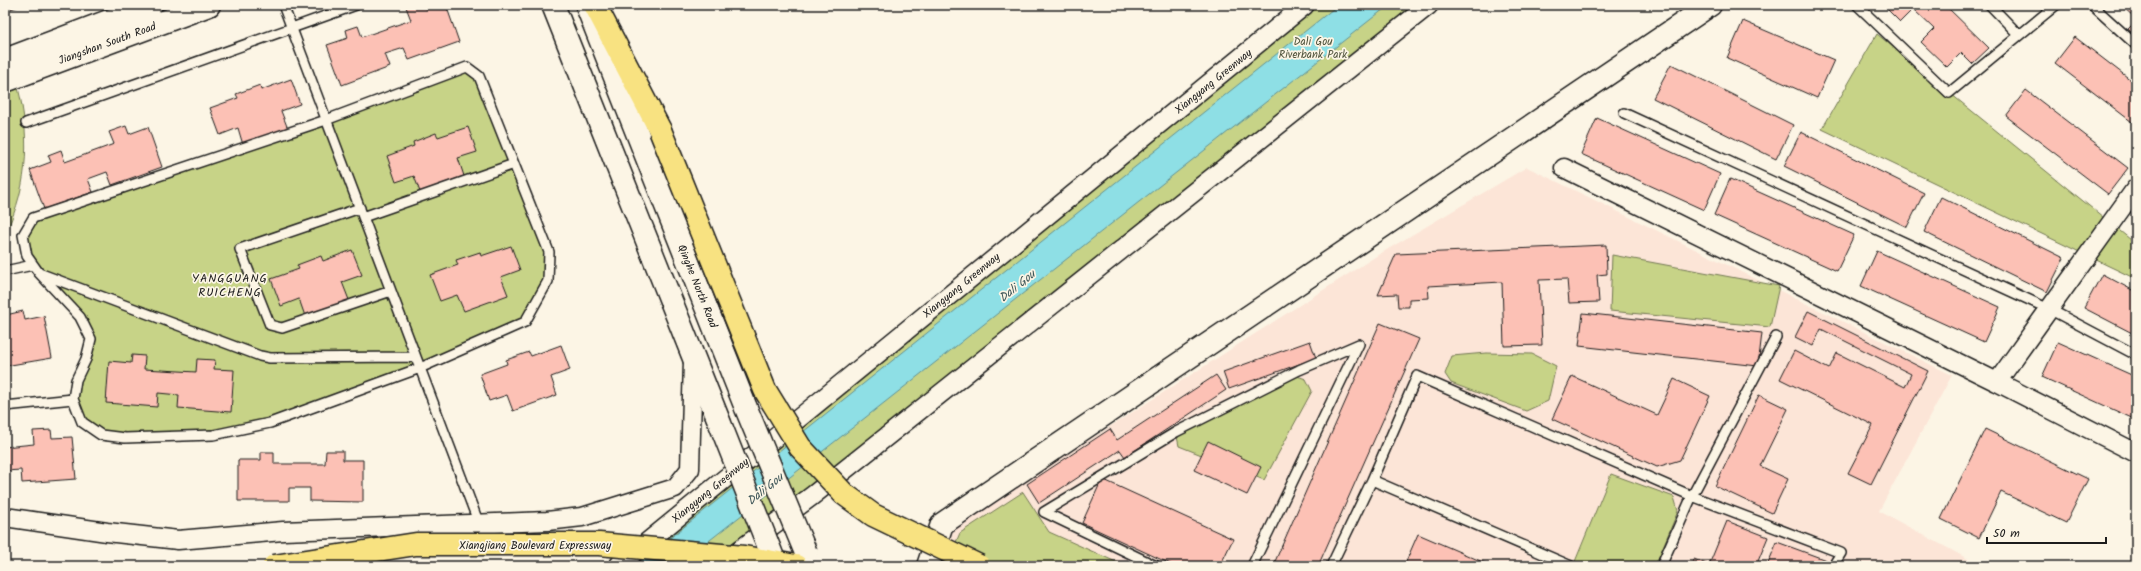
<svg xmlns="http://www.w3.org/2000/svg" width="2141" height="571" viewBox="0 0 2141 571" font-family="Kalam,sans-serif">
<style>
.built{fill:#fce5d7}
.green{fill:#c7d387;stroke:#727852}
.water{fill:#8edfe5;stroke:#609195}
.building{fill:#fcc1b5;stroke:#1c1c1c}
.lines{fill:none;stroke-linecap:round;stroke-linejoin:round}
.service-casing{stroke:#1c1c1c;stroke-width:12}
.minor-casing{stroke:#1c1c1c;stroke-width:21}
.tertiary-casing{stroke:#1c1c1c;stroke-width:25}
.secondary-casing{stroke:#1c1c1c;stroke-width:25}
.trunk-casing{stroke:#1c1c1c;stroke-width:25}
.service{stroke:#fcf5e5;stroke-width:9}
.minor{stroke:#fcf5e5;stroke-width:18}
.tertiary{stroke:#fcf5e5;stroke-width:22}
.secondary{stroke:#fcf5e5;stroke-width:22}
.trunk{stroke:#f8e281;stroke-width:22}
.secondary-bridge-casing{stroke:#1c1c1c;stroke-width:25;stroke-linecap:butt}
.trunk-bridge-casing{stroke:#1c1c1c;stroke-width:25;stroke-linecap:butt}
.secondary-bridge{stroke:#fcf5e5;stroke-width:22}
.trunk-bridge{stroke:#f8e281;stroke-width:22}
.labels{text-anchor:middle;stroke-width:3.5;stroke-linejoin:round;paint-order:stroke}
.park-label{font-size:11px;fill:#4f533c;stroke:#fcf5e5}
.street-label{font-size:11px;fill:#1c1c1c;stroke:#fcf5e5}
.neighbourhood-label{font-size:12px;letter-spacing:1px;fill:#1c1c1c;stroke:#fcf5e5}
.water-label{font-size:12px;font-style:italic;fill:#3e5658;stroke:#fcf5e5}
</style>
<rect width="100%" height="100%" fill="#fcf5e5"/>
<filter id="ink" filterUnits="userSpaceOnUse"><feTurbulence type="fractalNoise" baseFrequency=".025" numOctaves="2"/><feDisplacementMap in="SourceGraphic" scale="8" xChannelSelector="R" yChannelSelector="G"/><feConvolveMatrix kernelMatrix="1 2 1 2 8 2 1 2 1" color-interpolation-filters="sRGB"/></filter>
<g filter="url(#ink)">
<path class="built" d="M1527,167L1952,375L1879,511L1981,566H989L945,546L950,529L1378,255Z"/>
<path class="green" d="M1305,5H1427L715,566H618Z
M1877,34L2136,244V279L1822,129Z
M467,67L479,76L549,252L548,281L525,322L270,423L213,435H101L82,422L73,399L91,339L80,317L27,256L23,235L33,218Z
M15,77C31,130 30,184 5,234V81Z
M1612,255L1779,286L1770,327L1610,311Z
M1486,353L1532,354L1556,366L1548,401L1526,411L1451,383L1445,374L1452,356Z
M1291,374L1306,379L1312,391L1264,480L1179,446L1176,432Z
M1611,474L1674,497L1678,511L1655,566H1579L1574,564Z
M1023,492L1049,532L1125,566H992L953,549L960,533Z"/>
<path class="water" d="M1338,5H1389L677,566H635Z"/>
<path class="building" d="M5,5H22L5,11Z
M413,5H425L426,9L438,5H446L459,42L409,60L404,48L385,54L390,67L342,85L327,45L348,38L346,30L358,26L362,37L411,20L406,7Z
M1883,5H1945L1989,48L1972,64L1961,53L1947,67L1921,42L1934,29L1913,9L1900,22Z
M2121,5H2136V19Z
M1743,21L1834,60L1817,98L1727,58Z
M2136,21V37L2128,29Z
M2075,37L2136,84V125L2055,63Z
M1671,64L1793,125L1776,159L1653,98Z
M291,79L300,104L281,111L288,129L243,145L238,128L220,135L210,108L238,98L236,94L260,85L261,90Z
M2026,90L2128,168L2108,194L2006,116Z
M1597,118L1720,174L1704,210L1581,154Z
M126,126L129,134L148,127L162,167L112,185L107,172L88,179L93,192L44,209L30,170L51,162L48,155L61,150L65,162L114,144L109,132Z
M468,127L477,152L458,158L464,176L420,192L414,176L396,182L387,156L414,146L413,142L436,133L438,137Z
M1801,132L1924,193L1907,227L1784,166Z
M1730,179L1854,235L1837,271L1714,215Z
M1941,197L2064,258L2047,292L1924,232Z
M1606,245L1607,274L1597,275L1599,302L1569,303L1567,279L1539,280L1542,345L1504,346L1502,282L1428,286L1429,298L1409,299V307H1398L1397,294L1378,295L1396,254Z
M511,246L520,270L501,277L508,295L464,311L457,295L440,301L430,275L458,265L456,260L480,252L481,256Z
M352,250L362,275L342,282L349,300L305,316L299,299L281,306L271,279L299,269L297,265L321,256L323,261Z
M1877,251L2000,307L1984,342L1861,286Z
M2102,274L2136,292V335L2084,308Z
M23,311L25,320L44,316L52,358L5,366V328L8,327L6,315Z
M1808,311L1928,371L1871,484L1848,473L1873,425L1780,379L1794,351L1829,369L1837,353L1905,387L1911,374L1821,329L1813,346L1795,337Z
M1583,313L1762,333L1758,366L1579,346Z
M1380,323L1419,339L1318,566H1273Z
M1310,341L1316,358L1229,389L1223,372Z
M2058,342L2136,377V420L2042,377Z
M561,345L570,370L551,377L557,395L513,411L507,395L489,401L480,374L507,364L506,360L529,352L531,356Z
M132,355L145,356L144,369L196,372L197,359L215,360L214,369L234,370L231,412L178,408L179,395L158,393L157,407L106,403L109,361L131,363Z
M1216,375L1226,390L1125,457L1120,450L1039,503L1027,484L1110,429L1117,440Z
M1572,376L1657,415L1674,379L1710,396L1680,460L1657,467L1552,419Z
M1759,395L1788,409L1760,466L1788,479L1772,513L1715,486Z
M1985,429L2088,479L2066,523L2001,492L1979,538L1941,519Z
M51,430L52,438L72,437L76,479L22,483L21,470L5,471V447L34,444L33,431Z
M1208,441L1261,467L1247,495L1194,470Z
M326,451H343V460H363V502L310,501V488H289V501H238V460H261V452H274V464H325Z
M1102,479L1233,539L1220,566H1175L1082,523Z
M1727,521L1768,537L1756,566H1691L1694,559L1709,565Z
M1418,534L1492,566H1404Z
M1777,542L1826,560L1823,566H1767Z"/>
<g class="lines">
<g class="service-casing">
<path id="service" d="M283,5L479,524
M1857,5L1949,93L2056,5
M1990,5L2019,35
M2092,5L2136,45
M1624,113L2049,309L2136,355
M26,123L356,5
M360,208L240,249L270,325L282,328L391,291
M363,217L514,164
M5,271L33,265
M39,273L80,317L91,339L86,359L76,380L73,399L82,422L101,435L125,438L213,435L270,423L420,368L525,322L548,281L549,252L479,76L467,67L326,120L33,218L23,235L27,256L39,273L260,356L270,358L416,357
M5,406L73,399
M1372,480L1417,376L1692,496L1776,337
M1156,566L1044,512L1176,432L1299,370L1359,344L1252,566
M1331,566L1372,480L1571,566
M1661,566L1692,496L1841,553L1833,566"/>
</g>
<g class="minor-casing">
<path id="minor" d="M1564,168L1997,382
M2136,188L1997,382L2136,453
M5,517L107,532L178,540L283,531L547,521L582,517L675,488L690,469L693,360
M618,566L1305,5
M718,566L812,496L1429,5"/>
</g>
<g class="tertiary-casing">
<path id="tertiary" d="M5,60L151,5
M5,81L209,5
M928,566L942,524L1710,5"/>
</g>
<g class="secondary-casing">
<path id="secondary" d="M553,5L719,421
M588,9L746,408"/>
</g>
<g class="trunk-casing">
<path id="trunk" d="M595,5L660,130"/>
</g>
<use href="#service" class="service"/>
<use href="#minor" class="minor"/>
<use href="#tertiary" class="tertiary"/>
<use href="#secondary" class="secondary"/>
<use href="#trunk" class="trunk"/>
<g class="secondary-bridge-casing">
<path id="secondary-bridge" d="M746,408L806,553
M719,421L776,565"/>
</g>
<g class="trunk-bridge-casing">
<path id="trunk-bridge" d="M660,130L765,390L800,447L844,494L873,515L979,566
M274,566L416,544H599L744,557L796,566"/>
</g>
<use href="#secondary-bridge" class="secondary-bridge"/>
<use href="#trunk-bridge" class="trunk-bridge"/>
</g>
</g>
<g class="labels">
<g class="park-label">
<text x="1313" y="45">Dali Gou<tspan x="1313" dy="13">Riverbank Park</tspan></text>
</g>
<g class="street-label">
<text transform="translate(107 43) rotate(-20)" y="4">Jiangshan South Road</text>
<text transform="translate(1213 81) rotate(-39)" y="4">Xiangyang Greenway</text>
<text transform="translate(961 285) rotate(-39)" y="4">Xiangyang Greenway</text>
<text transform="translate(698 286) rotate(68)" y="4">Qinghe North Road</text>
<text transform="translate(710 490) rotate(-39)" y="4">Xiangyang Greenway</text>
<text x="535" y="549">Xiangjiang Boulevard Expressway</text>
</g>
<g class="neighbourhood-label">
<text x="230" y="282">YANGGUANG<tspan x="230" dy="14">RUICHENG</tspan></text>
</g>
<g class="water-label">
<text transform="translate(1017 286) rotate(-39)" y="4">Dali Gou</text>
<text transform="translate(765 489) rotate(-39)" y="4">Dali Gou</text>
</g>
</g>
<rect width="2141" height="571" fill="none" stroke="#fcf5e5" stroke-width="20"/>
<rect x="10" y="10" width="2121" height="551" fill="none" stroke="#1c1c1c" stroke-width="1.5" filter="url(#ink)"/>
<path d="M1987 537v6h119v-6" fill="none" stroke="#1c1c1c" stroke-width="2"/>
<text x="1993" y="537" font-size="12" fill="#1c1c1c" stroke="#fcf5e5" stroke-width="3" paint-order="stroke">50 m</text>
</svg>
